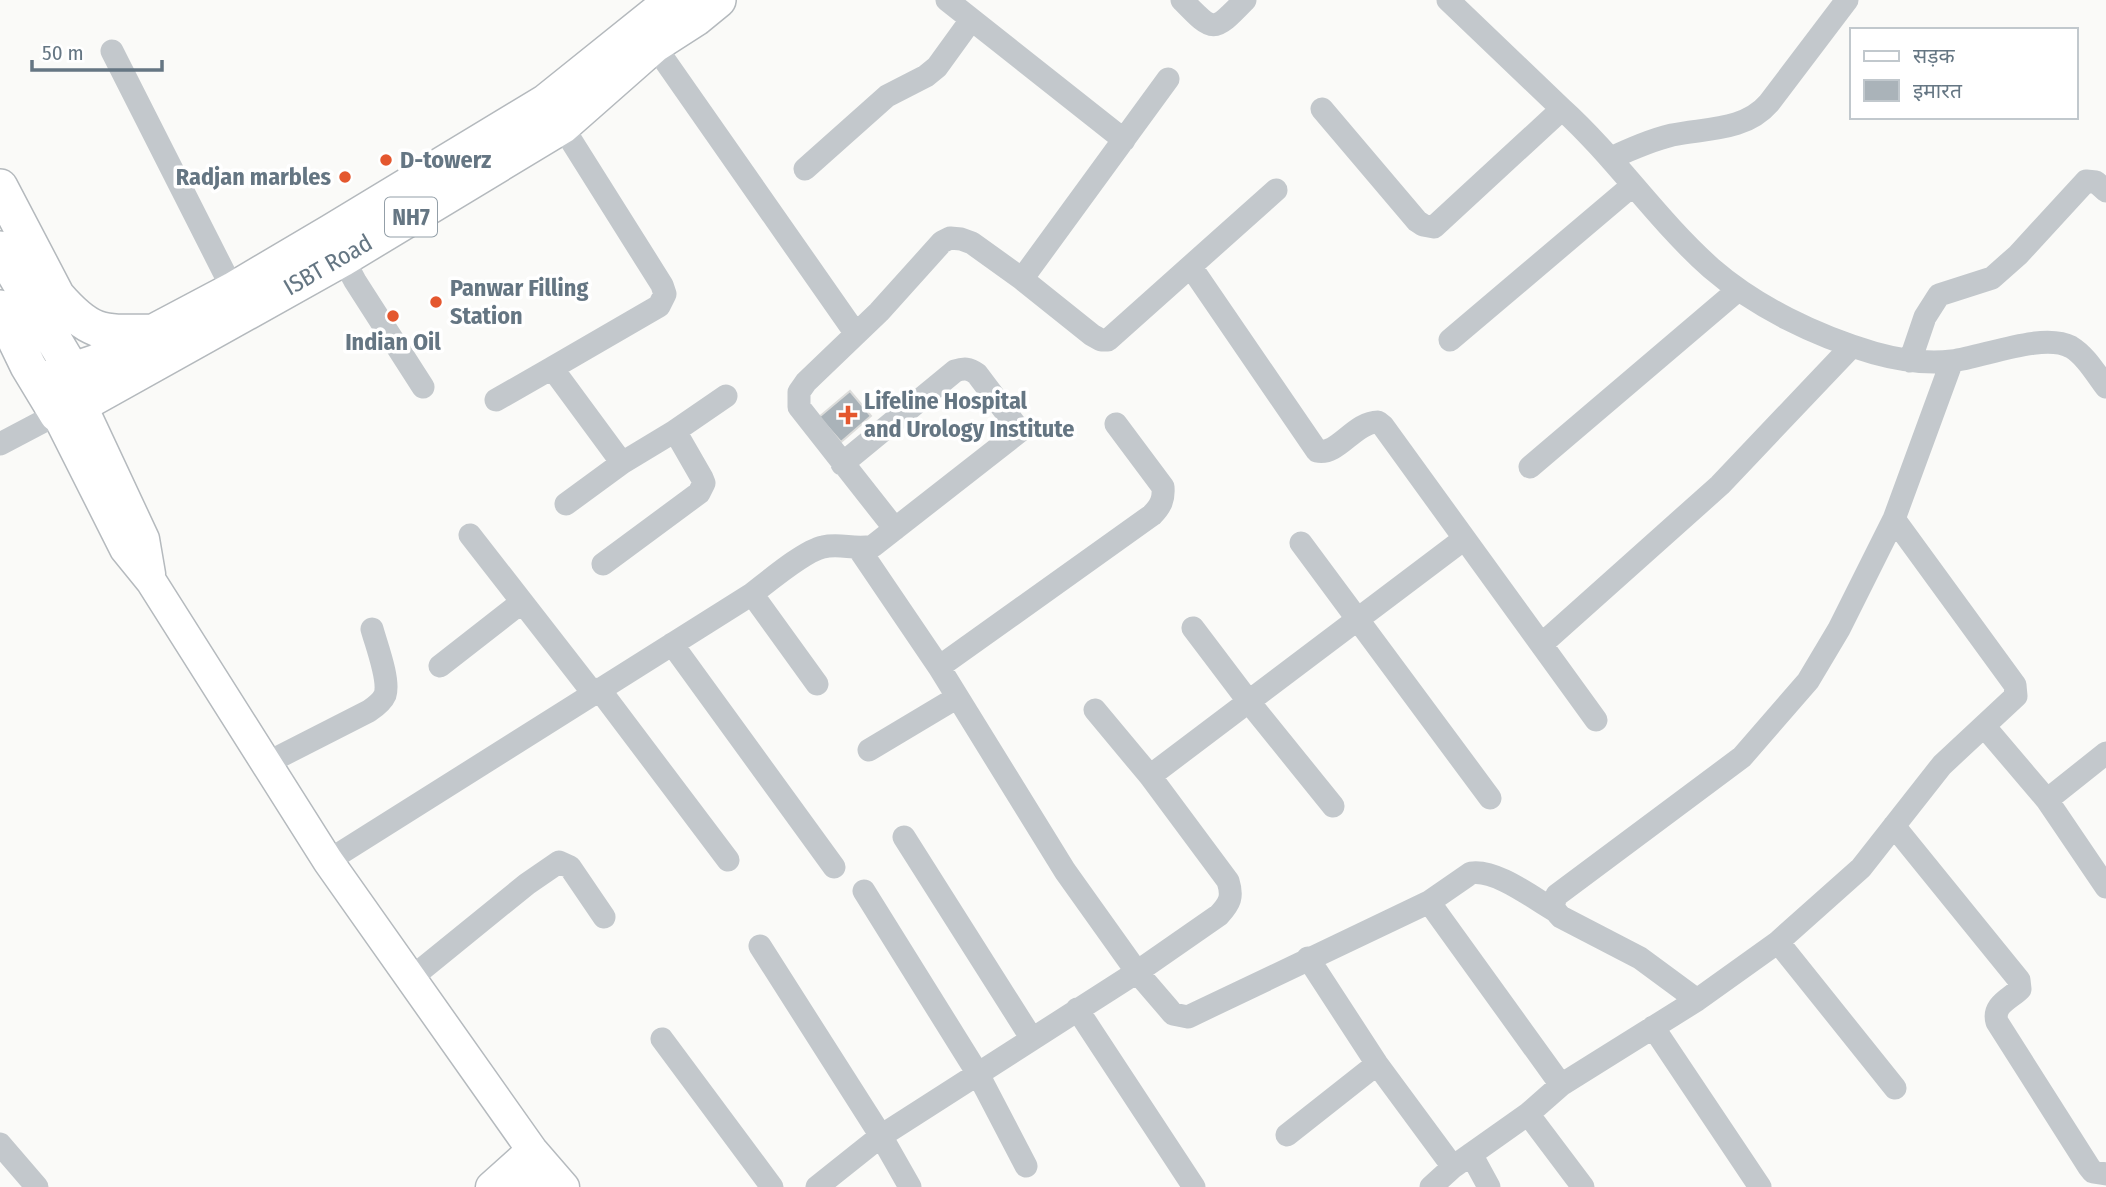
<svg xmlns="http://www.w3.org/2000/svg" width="2106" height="1187" viewBox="0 0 2106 1187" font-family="'Fira Sans Condensed','Noto Sans Devanagari',sans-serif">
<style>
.building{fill:#aab3b9;stroke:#dcdcda;stroke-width:2}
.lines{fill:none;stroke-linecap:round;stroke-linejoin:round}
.major-casing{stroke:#b5babe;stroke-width:33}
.highway-casing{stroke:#b4b9bd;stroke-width:38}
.minor{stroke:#c3c8cc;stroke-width:23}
.major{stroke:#fff;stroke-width:30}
.highway{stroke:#fff;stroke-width:35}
.poi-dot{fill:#e4572e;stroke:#fff;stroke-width:2.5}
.labels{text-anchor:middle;stroke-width:7;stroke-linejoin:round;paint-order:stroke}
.shield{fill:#fff;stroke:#939fa8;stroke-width:2}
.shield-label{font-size:23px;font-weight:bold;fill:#657683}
.poi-label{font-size:24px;font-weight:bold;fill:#657683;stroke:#fff;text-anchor:start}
.street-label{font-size:24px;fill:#657683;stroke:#fff}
</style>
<rect width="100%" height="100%" fill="#fafaf8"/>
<path class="building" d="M850,391L871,416L841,442L819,417Z"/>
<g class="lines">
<g class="major-casing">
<path id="major" d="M84,403L87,417L144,539L150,574
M57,414L125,549L151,581L328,861L532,1150L564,1187
M491,1187L532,1150
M528,1187L548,1169"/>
</g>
<g class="highway-casing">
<path id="highway" d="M0,187L57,296C91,335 102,333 152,332
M0,249L70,367L79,390
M0,308L28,366L57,414L84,403L342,259L562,126L654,45L696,18L718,0
M38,382L97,362L233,290L331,232L546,102L673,0"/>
</g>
<path class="minor" d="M947,0L1124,140
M1182,0C1214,33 1213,33 1245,0
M1448,0L1562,109
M654,45L856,334
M112,51L233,290
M1322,109L1417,221L1423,225L1434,227L1562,109C1616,158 1656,219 1711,268C1756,307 1816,336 1874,353C1899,360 1926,364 1952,361C1984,357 2043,332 2071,347C2086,356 2096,374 2106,387
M1611,158C1631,149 1651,140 1672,135C1706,128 1745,131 1769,103L1847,0
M805,169L887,96L926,76L937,67L971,20
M337,247L355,281L423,387
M1191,267L1317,451C1338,456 1354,422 1378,422L1383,426L1596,720
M1022,279L1168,79
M1450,340L1633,185
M1910,361L1925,317L1939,295L1992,278L2018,255L2086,181L2096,182L2106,191
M552,368L659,306L665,294L662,285L562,126
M496,400L552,368L622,463L675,431L702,478L704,483L699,493L603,564
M675,431L726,396
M0,444L57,414
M1530,467L1738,290
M566,504L622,463
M895,529L799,407V392L806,382L879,312L942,242L950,238L961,239L972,243L1022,279L1092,335L1101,340H1108L1276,190
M470,535L593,693
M1301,543L1490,798
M859,549L939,667L1065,871L1137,972L1168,1008L1173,1014L1188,1017L1429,902L1471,873C1496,869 1533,898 1554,910
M752,594L817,684
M1193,628L1249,702L1333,806
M672,644L834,867
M1542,644L1720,485L1852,346
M440,666L522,602
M939,667L1152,515C1161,506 1164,499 1163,487L1116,424
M599,689L728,860
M1984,726L2047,800L2106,887
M869,750L956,698
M267,763L369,711C375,707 382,702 385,695C390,680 376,644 372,629
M1150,776L1464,539
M2047,800L2106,753
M1894,826L2019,980L2020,989C2010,999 1992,1005 1997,1022L2089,1167L2093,1172L2106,1174
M904,837L1032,1039
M328,861L752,594C769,581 804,551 823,547C840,543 855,550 873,546L1020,431L977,374C969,368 964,368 955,371L842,464
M864,891L978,1074L1026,1166
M1429,902L1561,1085
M1778,942L1895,1088
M760,946L881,1136L910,1187
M1308,958L1377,1064L1453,1167
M410,979L527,884L559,862L570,867L604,917
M1697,1000L1640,958L1561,917C1553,909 1552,905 1557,895L1742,757L1808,681L1839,629L1894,519L1952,361
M1077,1009L1194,1187
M1653,1027L1760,1187
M662,1039L772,1187
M1528,1114L1583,1187
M1287,1135L1377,1064
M0,1144L37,1187
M1471,1154L1489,1187
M817,1187L881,1136L1137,972L1219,915C1230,903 1233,897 1228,881L1150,776L1095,710
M1431,1187L1453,1167L1528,1114L1561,1085L1697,1000L1778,942L1861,868L1942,765L2016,696L2015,685L1894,519"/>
<use href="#major" class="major"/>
<use href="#highway" class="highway"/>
</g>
<g class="poi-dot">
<circle cx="386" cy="160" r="7"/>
<circle cx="345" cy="177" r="7"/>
<circle cx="436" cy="302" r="7"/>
<circle cx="393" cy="316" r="7"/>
<path d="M844.5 404.5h7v7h7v7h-7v7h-7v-7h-7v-7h7z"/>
</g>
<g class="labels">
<rect class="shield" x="385" y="197.5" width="52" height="39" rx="5"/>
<g class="shield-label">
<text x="411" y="225">NH7</text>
</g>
<g class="poi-label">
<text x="400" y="168">D-towerz</text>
<text x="331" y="185" text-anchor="end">Radjan marbles</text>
<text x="450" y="296">Panwar Filling<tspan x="450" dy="28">Station</tspan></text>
<text x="393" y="350" text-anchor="middle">Indian Oil</text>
<text x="864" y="409">Lifeline Hospital<tspan x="864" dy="28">and Urology Institute</tspan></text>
</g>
<g class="street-label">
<text transform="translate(328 265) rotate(-30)" y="8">ISBT Road</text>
</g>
</g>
<rect x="1850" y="28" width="228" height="91" fill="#ffffff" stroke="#c1c8cd" stroke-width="2"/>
<rect x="1864" y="51" width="35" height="10" fill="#ffffff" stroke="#c1c8cd" stroke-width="2"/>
<text x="1913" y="63" font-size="21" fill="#657683">सड़क</text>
<rect x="1864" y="80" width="35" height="21" fill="#aab3b9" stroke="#c1c8cd" stroke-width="2"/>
<text x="1913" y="98" font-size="21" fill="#657683">इमारत</text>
<path d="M32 60v10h130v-10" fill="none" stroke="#657683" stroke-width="3.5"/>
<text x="42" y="60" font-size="21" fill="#657683" stroke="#ffffff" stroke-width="5" paint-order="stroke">50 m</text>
</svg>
